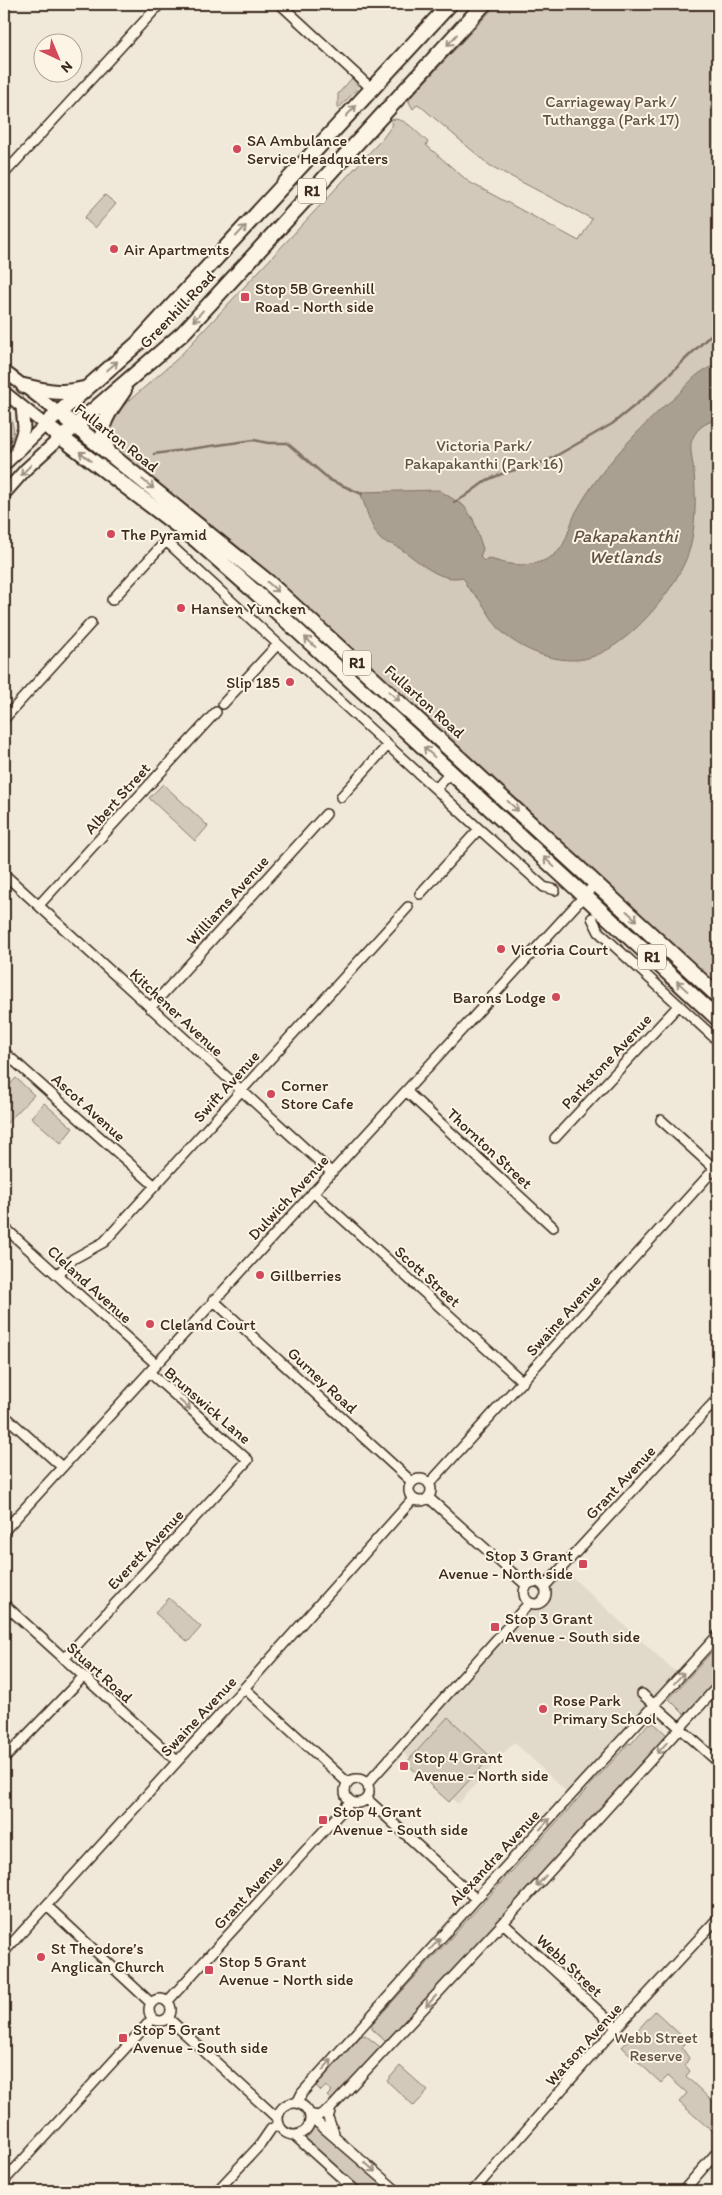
<svg xmlns="http://www.w3.org/2000/svg" width="722" height="2195" viewBox="0 0 722 2195" font-family="Itim,sans-serif">
<style>
.built{fill:#e1d9c9}
.green{fill:#d2c9ba;stroke:#867a6c}
.water{fill:#aaa091;stroke:#7e7163}
.lines{fill:none;stroke-linecap:round;stroke-linejoin:round}
.stream{stroke:#7e7163;stroke-width:2.5}
.minor-casing{stroke:#3b2a1e;stroke-width:12}
.major-casing{stroke:#3b2a1e;stroke-width:15}
.highway-casing{stroke:#3b2a1e;stroke-width:18}
.minor{stroke:#fcf5e5;stroke-width:9}
.major{stroke:#fcf5e5;stroke-width:11}
.highway{stroke:#fcf5e5;stroke-width:14}
.oneway{stroke:#9c9082}
.poi-dot{fill:#d1495b;stroke:#fcf5e5;stroke-width:2}
.labels{text-anchor:middle;stroke-width:4;stroke-linejoin:round;paint-order:stroke}
.shield{fill:#fcf5e5;stroke:#75675a;stroke-width:1}
.shield-label{font-size:15px;font-weight:bold;fill:#3b2a1e}
.park-label{font-size:16px;fill:#615245;stroke:#fcf5e5}
.poi-label{font-size:16px;fill:#3b2a1e;stroke:#fcf5e5;text-anchor:start}
.street-label{font-size:16px;fill:#3b2a1e;stroke:#fcf5e5}
.water-label{font-size:18px;font-style:italic;fill:#625346;stroke:#fcf5e5}
</style>
<rect width="100%" height="100%" fill="#f0e9d9"/>
<filter id="ink" filterUnits="userSpaceOnUse"><feTurbulence type="fractalNoise" baseFrequency=".02" numOctaves="2"/><feDisplacementMap in="SourceGraphic" scale="10" xChannelSelector="R" yChannelSelector="G"/><feConvolveMatrix kernelMatrix="1 2 1 2 8 2 1 2 1" color-interpolation-filters="sRGB"/></filter>
<g filter="url(#ink)">
<path class="built" d="M562,1568L681,1677L571,1796L514,1742L458,1804L399,1749Z"/>
<path class="green" d="M497,4H718V985L272,577L112,447C106,432 107,425 116,412L177,359L383,138L393,124L390,120C404,115 418,134 428,142L426,145L469,182L579,241L592,219L489,165L418,104L413,109L409,102L410,98Z
M352,78L359,87L338,109V94Z
M105,195L116,204L95,228L84,218Z
M4,406C14,424 19,433 4,449Z
M163,784L208,826L195,841L149,798Z
M16,1078L34,1095L6,1124L4,1121V1091Z
M44,1103L73,1128L61,1143L31,1117Z
M169,1598L201,1627L188,1642L155,1613Z
M718,1645V1680L686,1716L669,1699Z
M448,1717L491,1757L449,1802L406,1763Z
M654,1723L668,1736L390,2040L385,2041L372,2029V2024L629,1743L631,1744L648,1724Z
M655,2011L687,2041L682,2048L689,2058L685,2065L690,2071L686,2076L718,2107V2128L714,2133L679,2102L687,2093L668,2076L661,2083L622,2047Z
M365,2035L379,2046L380,2050L333,2102L327,2096L332,2091L326,2086L321,2091L316,2086L361,2036Z
M400,2066L428,2091L414,2106L387,2081Z
M315,2126L393,2191H362L303,2139L310,2134Z"/>
<path class="water" d="M718,365V420C706,421 694,430 691,443C690,452 693,463 694,473C696,498 696,523 690,548C679,588 626,651 584,659C560,663 532,654 512,640C497,631 491,616 481,602C477,596 471,591 466,586V582L462,577C437,584 414,555 394,545C389,543 383,543 380,539C370,527 366,507 360,492L439,490L464,506L473,519L483,549L480,557L484,561L488,558C509,566 534,569 554,555C567,546 569,525 576,512C599,470 630,439 664,406C685,393 691,371 718,365Z"/>
<g class="lines">
<path class="stream" d="M154,454L254,440L268,443H287L330,480L362,494
M454,502L464,497L487,480L504,473L547,461L612,424L649,394L718,328"/>
<g class="minor-casing">
<path id="minor" d="M280,4L372,89
M4,174L160,4
M112,600L166,541L479,829L544,887L555,890
M223,704L278,644
M4,719L91,623
M436,789L451,772
M341,797L388,745
M4,874L331,1172
M420,894L479,829
M39,905L216,712
M592,918L599,932L718,1041
M150,1008L326,814
M4,1052L155,1186
M406,1091L553,1227
M661,1120L715,1169
M555,1138L679,1005
M313,1192L523,1382
M4,1227L156,1364
M57,1275L73,1259L104,1242L408,907
M213,1300L412,1482
M4,1415L62,1467
M409 1490a11 11 0 1 1 22 0a11 11 0 1 1-22 0Z
M429,1484L718,1165
M429,1498L527,1586
M4,1531L596,883
M524 1593a11 11 0 1 1 22 0a11 11 0 1 1-22 0Z
M544,1587L718,1398
M4,1604L177,1761
M64,1659L248,1460L149,1372
M244,1688L348,1783
M642,1694L718,1762
M4,1759L83,1677
M345 1791a12 12 0 1 1 24 0a12 12 0 1 1-24 0Z
M367,1784L529,1603
M367,1799L476,1899
M47,1906L151,2003
M503,1923L617,2028
M4,1952L256,1675L413,1499
M149 2010a11 11 0 1 1 22 0a11 11 0 1 1-22 0Z
M167,2002L350,1802
M168,2018L278,2119
M278 2119a16 16 0 1 1 32 0a16 16 0 1 1-32 0Z
M297,2103L302,2093L476,1899L718,1635
M331,2108L328,2118L334,2133
M310,2114L318,2116L331,2108L503,1923L718,1686
M311,2117L397,2191
M295,2136L356,2191
M4,2181L152,2019
M217,2191L260,2145L271,2129L279,2124
M473,2191L606,2039L718,1918
M683,2191L718,2151"/>
</g>
<g class="major-casing">
<path id="major" d="M4,371L59,413
M4,392L45,425L4,465
M17,449L24,428L22,407
M4,494L26,469L61,437"/>
</g>
<g class="highway-casing">
<path id="highway" d="M450,4L137,344L45,425L195,539L263,599L718,1019
M24,386C45,391 63,395 84,389
M59,413L268,582L718,996
M68,432L183,333L484,4
M109,453C94,425 109,413 124,390"/>
</g>
<use href="#minor" class="minor"/>
<use href="#major" class="major"/>
<use href="#highway" class="highway"/>
</g>
<defs><path id="oneway-shaft" d="M-6 0H5M1.5-3L5.5 0L1.5 3" fill="none" stroke-width="1.6" stroke-linecap="round" stroke-linejoin="round" transform="scale(1.25)"/></defs>
<g class="oneway">
<use href="#oneway-shaft" transform="translate(452 40) rotate(132)"/>
<use href="#oneway-shaft" transform="translate(351 111) rotate(-47)"/>
<use href="#oneway-shaft" transform="translate(241 231) rotate(-47)"/>
<use href="#oneway-shaft" transform="translate(198 316) rotate(132)"/>
<use href="#oneway-shaft" transform="translate(112 366) rotate(-41)"/>
<use href="#oneway-shaft" transform="translate(85 456) rotate(-142)"/>
<use href="#oneway-shaft" transform="translate(26 470) rotate(134)"/>
<use href="#oneway-shaft" transform="translate(148 484) rotate(39)"/>
<use href="#oneway-shaft" transform="translate(273 587) rotate(42)"/>
<use href="#oneway-shaft" transform="translate(310 642) rotate(-137)"/>
<use href="#oneway-shaft" transform="translate(394 696) rotate(42)"/>
<use href="#oneway-shaft" transform="translate(429 752) rotate(-137)"/>
<use href="#oneway-shaft" transform="translate(513 806) rotate(43)"/>
<use href="#oneway-shaft" transform="translate(549 862) rotate(-137)"/>
<use href="#oneway-shaft" transform="translate(632 916) rotate(42)"/>
<use href="#oneway-shaft" transform="translate(682 986) rotate(-137)"/>
<use href="#oneway-shaft" transform="translate(185 1405) rotate(41)"/>
<use href="#oneway-shaft" transform="translate(679 1678) rotate(-48)"/>
<use href="#oneway-shaft" transform="translate(662 1748) rotate(132)"/>
<use href="#oneway-shaft" transform="translate(545 1824) rotate(-47)"/>
<use href="#oneway-shaft" transform="translate(541 1881) rotate(132)"/>
<use href="#oneway-shaft" transform="translate(435 1944) rotate(-48)"/>
<use href="#oneway-shaft" transform="translate(431 2001) rotate(133)"/>
<use href="#oneway-shaft" transform="translate(327 2065) rotate(-48)"/>
<use href="#oneway-shaft" transform="translate(370 2167) rotate(42)"/>
</g>
</g>
<g class="poi-dot">
<circle cx="237" cy="149" r="5"/>
<circle cx="114" cy="249" r="5"/>
<rect x="240" y="292" width="10" height="10" rx="2.5"/>
<circle cx="111" cy="534" r="5"/>
<circle cx="181" cy="608" r="5"/>
<circle cx="290" cy="682" r="5"/>
<circle cx="501" cy="949" r="5"/>
<circle cx="556" cy="997" r="5"/>
<circle cx="271" cy="1094" r="5"/>
<circle cx="260" cy="1275" r="5"/>
<circle cx="150" cy="1324" r="5"/>
<rect x="578" y="1559" width="10" height="10" rx="2.5"/>
<rect x="490" y="1622" width="10" height="10" rx="2.5"/>
<circle cx="543" cy="1709" r="5"/>
<rect x="399" y="1761" width="10" height="10" rx="2.5"/>
<rect x="318" y="1815" width="10" height="10" rx="2.5"/>
<circle cx="41" cy="1957" r="5"/>
<rect x="204" y="1965" width="10" height="10" rx="2.5"/>
<rect x="118" y="2033" width="10" height="10" rx="2.5"/>
</g>
<g class="labels">
<g class="shield">
<rect x="298" y="178.5" width="28" height="25" rx="4"/>
<rect x="343" y="650.5" width="28" height="25" rx="4"/>
<rect x="638" y="944.5" width="28" height="25" rx="4"/>
</g>
<g class="shield-label">
<text x="312" y="196">R1</text>
<text x="357" y="668">R1</text>
<text x="652" y="962">R1</text>
</g>
<g class="park-label">
<text x="611" y="107">Carriageway Park /<tspan x="611" dy="18">Tuthangga (Park 17)</tspan></text>
<text x="484" y="451">Victoria Park/<tspan x="484" dy="18">Pakapakanthi (Park 16)</tspan></text>
<text x="656" y="2043">Webb Street<tspan x="656" dy="18">Reserve</tspan></text>
</g>
<g class="poi-label">
<text x="247" y="146">SA Ambulance<tspan x="247" dy="18">Service Headquaters</tspan></text>
<text x="124" y="255">Air Apartments</text>
<text x="255" y="294">Stop 5B Greenhill<tspan x="255" dy="18">Road - North side</tspan></text>
<text x="121" y="540">The Pyramid</text>
<text x="191" y="614">Hansen Yuncken</text>
<text x="280" y="688" text-anchor="end">Slip 185</text>
<text x="511" y="955">Victoria Court</text>
<text x="546" y="1003" text-anchor="end">Barons Lodge</text>
<text x="281" y="1091">Corner<tspan x="281" dy="18">Store Cafe</tspan></text>
<text x="270" y="1281">Gillberries</text>
<text x="160" y="1330">Cleland Court</text>
<text x="573" y="1561" text-anchor="end">Stop 3 Grant<tspan x="573" dy="18">Avenue - North side</tspan></text>
<text x="505" y="1624">Stop 3 Grant<tspan x="505" dy="18">Avenue - South side</tspan></text>
<text x="553" y="1706">Rose Park<tspan x="553" dy="18">Primary School</tspan></text>
<text x="414" y="1763">Stop 4 Grant<tspan x="414" dy="18">Avenue - North side</tspan></text>
<text x="333" y="1817">Stop 4 Grant<tspan x="333" dy="18">Avenue - South side</tspan></text>
<text x="51" y="1954">St Theodore’s<tspan x="51" dy="18">Anglican Church</tspan></text>
<text x="219" y="1967">Stop 5 Grant<tspan x="219" dy="18">Avenue - North side</tspan></text>
<text x="133" y="2035">Stop 5 Grant<tspan x="133" dy="18">Avenue - South side</tspan></text>
</g>
<g class="street-label">
<text transform="translate(177 309) rotate(-46)" y="6">Greenhill Road</text>
<text transform="translate(117 437) rotate(38)" y="6">Fullarton Road</text>
<text transform="translate(425 701) rotate(42)" y="6">Fullarton Road</text>
<text transform="translate(117 798) rotate(-48)" y="6">Albert Street</text>
<text transform="translate(227 900) rotate(-48)" y="6">Williams Avenue</text>
<text transform="translate(177 1012) rotate(43)" y="6">Kitchener Avenue</text>
<text transform="translate(606 1061) rotate(-47)" y="6">Parkstone Avenue</text>
<text transform="translate(226 1086) rotate(-48)" y="6">Swift Avenue</text>
<text transform="translate(89 1107) rotate(42)" y="6">Ascot Avenue</text>
<text transform="translate(490 1148) rotate(43)" y="6">Thornton Street</text>
<text transform="translate(288 1197) rotate(-47)" y="6">Dulwich Avenue</text>
<text transform="translate(428 1276) rotate(42)" y="6">Scott Street</text>
<text transform="translate(90 1284) rotate(42)" y="6">Cleland Avenue</text>
<text transform="translate(563 1315) rotate(-48)" y="6">Swaine Avenue</text>
<text transform="translate(323 1380) rotate(43)" y="6">Gurney Road</text>
<text transform="translate(208 1405) rotate(41)" y="6">Brunswick Lane</text>
<text transform="translate(620 1482) rotate(-47)" y="6">Grant Avenue</text>
<text transform="translate(145 1549) rotate(-47)" y="6">Everett Avenue</text>
<text transform="translate(100 1672) rotate(42)" y="6">Stuart Road</text>
<text transform="translate(198 1716) rotate(-47)" y="6">Swaine Avenue</text>
<text transform="translate(494 1857) rotate(-47)" y="6">Alexandra Avenue</text>
<text transform="translate(248 1892) rotate(-47)" y="6">Grant Avenue</text>
<text transform="translate(570 1965) rotate(43)" y="6">Webb Street</text>
<text transform="translate(583 2044) rotate(-48)" y="6">Watson Avenue</text>
</g>
<g class="water-label">
<text x="625" y="542">Pakapakanthi<tspan x="625" dy="21">Wetlands</tspan></text>
</g>
</g>
<rect width="722" height="2195" fill="none" stroke="#fcf5e5" stroke-width="20"/>
<rect x="10" y="10" width="702" height="2175" fill="none" stroke="#3b2a1e" stroke-width="2" filter="url(#ink)"/>
<g transform="translate(58 58) rotate(136)"><circle r="24" fill="#fcf5e5" stroke="#afa495"/>
<path d="M0-4L9 19L0 12L-9 19Z" fill="#d1495b"/>
<text y="-8" font-size="14" font-weight="bold" text-anchor="middle" fill="#3b2a1e">N</text>
</g>
</svg>
